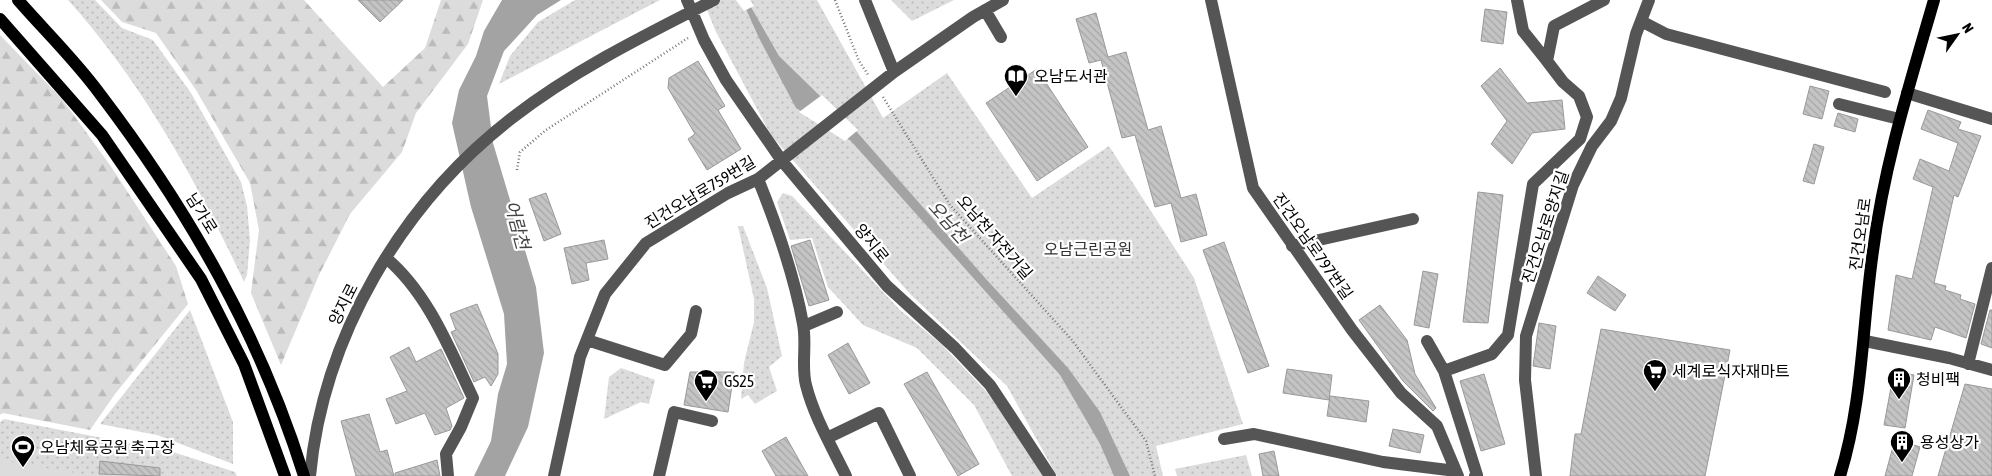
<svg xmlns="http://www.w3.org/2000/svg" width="1992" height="476" viewBox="0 0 1992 476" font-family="'Asap Condensed','Noto Sans KR',sans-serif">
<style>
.grass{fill:url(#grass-dots)}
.forest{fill:url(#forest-firs)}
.pitch{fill:#dcdcdc}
.water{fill:#a3a3a3}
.pier{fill:#fff}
.building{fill:url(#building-back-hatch);stroke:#999}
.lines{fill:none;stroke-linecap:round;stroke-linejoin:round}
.path{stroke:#777;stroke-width:2.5;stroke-dasharray:1 2.5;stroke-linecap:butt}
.minor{stroke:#555;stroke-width:12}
.major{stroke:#000;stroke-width:12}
.labels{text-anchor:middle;stroke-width:4.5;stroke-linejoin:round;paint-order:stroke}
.poi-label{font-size:16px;fill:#000;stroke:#fff;text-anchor:start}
.street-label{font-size:16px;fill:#000;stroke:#fff}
.park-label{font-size:16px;fill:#333;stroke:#fff}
.water-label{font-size:18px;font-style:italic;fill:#444;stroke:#fff}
</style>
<defs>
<pattern id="grass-dots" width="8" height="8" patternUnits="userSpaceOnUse" patternTransform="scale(1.25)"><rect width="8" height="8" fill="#dcdcdc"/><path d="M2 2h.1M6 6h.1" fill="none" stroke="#bbb" stroke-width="1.8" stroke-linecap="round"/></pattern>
<pattern id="forest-firs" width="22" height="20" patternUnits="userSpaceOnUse" patternTransform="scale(1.25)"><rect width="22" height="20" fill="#dcdcdc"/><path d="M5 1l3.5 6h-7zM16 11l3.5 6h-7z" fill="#bbb"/></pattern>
<pattern id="building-back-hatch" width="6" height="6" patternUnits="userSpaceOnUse" patternTransform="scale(1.25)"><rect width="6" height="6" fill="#c4c4c4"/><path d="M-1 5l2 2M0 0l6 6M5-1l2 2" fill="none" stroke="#a7a7a7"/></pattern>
</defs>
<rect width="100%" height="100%" fill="#fff"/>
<path class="grass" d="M68,0H95L122,28L153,40L191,93L241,182L247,206L250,240L247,275L244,282C198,183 141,81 68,0Z
M575,0H660L499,84L510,56L538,22Z
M703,0H817L883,118L947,73L1032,198L1109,146L1194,278L1243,424L1156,446L1163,476H1057L1007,386L910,294L771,135L716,32Z
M891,0H954L912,21Z
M783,193L792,196L900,310L940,343L985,390L1023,441L1044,476H1012L974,405L917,348L863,325L828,287L812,238L790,240L777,202Z
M738,226H743L767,288L782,356L769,367L777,391L755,404L748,395L741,399L744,363L754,322V299Z
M190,310L233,422V464L157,435L100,424Z
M621,368L655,380L649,404L641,402L604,419L609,377Z
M4,419L170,451L235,472L237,476H0V422Z
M1246,455L1252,476H1177L1175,469Z"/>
<path class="forest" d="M101,0H304L383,87L425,48L441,0H483L468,44L416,113L402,152L350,214L319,275L281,365L251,293L259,230L250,183L196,90L156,33L122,22Z
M0,35L62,99L110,165L176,266L188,304L115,394L90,430L3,413L0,415Z"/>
<path class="pitch" d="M0,460L93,476H0Z"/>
<path class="water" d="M502,0H561L537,15L504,51L487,96L493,143L536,287L544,353L528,427L505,476H474L491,441L498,394L507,364L504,314L471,207L452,123L459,90L476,56L484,31Z
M747,0L779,56L856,131L986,279L1068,368L1100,412L1130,476H1114L1100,444L1060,375L851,141L796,108L759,38L746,9Z"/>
<path class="pier" d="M736,0H750L754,6L744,11Z
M822,95L858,130L845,141L799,112Z"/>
<path class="building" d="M358,0H403L380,22Z
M1485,9L1507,12L1503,44L1481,41Z
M1096,13L1108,57L1126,52L1148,130L1161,126L1181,198L1196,194L1207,235L1181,242L1171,203L1155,207L1135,135L1122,138L1101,60L1089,63L1076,19Z
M698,61L725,106L718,110L741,149L707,170L688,139L695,134L668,88L669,78Z
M1500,68L1527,103L1562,100L1565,129L1532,133L1512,164L1491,144L1507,121L1481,86Z
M1037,69L1088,147L1037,181L986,103Z
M1810,86L1829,91L1822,119L1803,114Z
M1928,110L1961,122L1958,129L1981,136L1958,197L1954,195L1934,283L1946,286L1945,290L1961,295L1960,299L1975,304L1966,338L1935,327L1931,340L1888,330L1896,275L1912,279L1933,187L1913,179L1920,159L1949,171L1958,143L1921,129Z
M1838,113L1858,119L1855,132L1834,126Z
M1814,144L1824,147L1814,184L1803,181Z
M1478,192L1503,195L1488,323L1463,322Z
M546,193L561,234L544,241L529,199Z
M604,240L608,259L586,263L589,280L572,284L564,248Z
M810,240L829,300L809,306L791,246Z
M1224,242L1269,366L1248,373L1203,250Z
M1423,271L1438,274L1429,328L1414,325Z
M1598,276L1626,295L1615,311L1587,293Z
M477,304L498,354V374L491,386L485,377L474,382L451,332L456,330L450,314Z
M1380,305L1407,340L1415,374L1436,408L1433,411L1403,381L1359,320Z
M1990,310H1992V348L1981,344Z
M1539,323L1556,326L1550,369L1533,366Z
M1601,329L1730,350L1705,476H1570L1575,434H1581Z
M848,343L870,383L849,394L828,355Z
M409,347L416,362L441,349L464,398L446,408L452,426L450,430L435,435L425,413L396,424L386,399L407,391L390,357Z
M1287,369L1332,375L1329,400L1283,393Z
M1894,371L1914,375L1905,428L1884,425Z
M690,372H734L728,412L684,405Z
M927,372L979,464L958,476L904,384Z
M1484,374L1505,444L1481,451L1460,381Z
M1965,384L1992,389V476H1938Z
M1330,396L1369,401L1366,422L1327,416Z
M369,414L380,452L387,450L394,476H356L341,421Z
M1393,429L1424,435L1420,453L1389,446Z
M786,437L808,476H776L762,451Z
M1895,439L1920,447L1912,476H1885Z
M1274,451L1279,476H1263L1259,454Z
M437,460L440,476H395V473Z
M100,461L160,468V476L99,474Z"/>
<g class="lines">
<path class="path" d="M835,0L859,61L869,76
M883,97L950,205L1072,340L1146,441L1155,476
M517,170L520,152L546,130L688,38"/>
<path class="minor" d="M687,0L704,40L726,80L782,161L887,286L955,348L990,385L1050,476
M865,0L894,72L973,17L1003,0
M1211,0L1253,188L1352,330L1401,393L1437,426L1458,476
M1517,0L1523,31L1547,61
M985,10L1001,37
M1641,21L1666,34L1885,92
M1907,93L1992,119
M1839,104L1899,119
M758,179C777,226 794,274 803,324C807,344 801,366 806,385C814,417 832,447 846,476
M1292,246L1413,219
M386,258C428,293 450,350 473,398L461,427L446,454L448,476
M804,326L837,312
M587,340L665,365L691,334L696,311
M1427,341L1444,371L1477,475L1475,476
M1865,341L1949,358L1992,370
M1968,364L1992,268
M1444,371L1492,354L1508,335L1533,184L1580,139L1587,117L1579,96L1563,82L1547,61L1554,26L1604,0
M827,438L879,413L910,476
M1224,439L1254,434L1383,462L1456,471
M310,476C323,336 402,203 512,118C574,70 645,35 714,0
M554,476L580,357L605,294L646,243L728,193L758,179L894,72
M659,476L674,412L712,421
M1536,476L1525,380L1526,336L1573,185L1592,146L1611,121L1621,98L1636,34L1649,0"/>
<path class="major" d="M18,0C45,31 76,61 100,94C189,211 260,335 304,476
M0,19L102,135L201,279L244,364L285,476
M1840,476C1863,402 1862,327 1873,251C1884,165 1910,83 1934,0"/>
</g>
<defs>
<g id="library-pin" transform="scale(1.25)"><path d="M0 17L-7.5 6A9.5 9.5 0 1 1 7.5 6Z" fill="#000" stroke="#fff"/><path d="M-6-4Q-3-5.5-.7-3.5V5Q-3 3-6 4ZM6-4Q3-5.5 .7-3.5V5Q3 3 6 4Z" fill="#fff"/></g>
<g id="supermarket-pin" transform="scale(1.25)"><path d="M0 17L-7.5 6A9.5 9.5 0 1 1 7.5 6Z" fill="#000" stroke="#fff"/><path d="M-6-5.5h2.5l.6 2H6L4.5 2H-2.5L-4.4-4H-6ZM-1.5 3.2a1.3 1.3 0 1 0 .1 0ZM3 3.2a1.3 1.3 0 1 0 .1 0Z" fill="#fff"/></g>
<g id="building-pin" transform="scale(1.25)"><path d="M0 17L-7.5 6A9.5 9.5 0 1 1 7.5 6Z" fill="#000" stroke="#fff"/><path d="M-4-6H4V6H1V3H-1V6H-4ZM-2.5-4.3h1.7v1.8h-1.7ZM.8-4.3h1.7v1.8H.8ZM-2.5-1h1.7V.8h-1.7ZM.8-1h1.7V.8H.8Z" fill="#fff"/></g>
<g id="stadium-pin" transform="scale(1.25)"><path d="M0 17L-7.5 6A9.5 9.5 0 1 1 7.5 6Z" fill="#000" stroke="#fff"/><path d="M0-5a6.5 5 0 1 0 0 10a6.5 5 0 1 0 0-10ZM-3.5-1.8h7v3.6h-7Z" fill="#fff"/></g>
</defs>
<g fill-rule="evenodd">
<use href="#library-pin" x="1016" y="76"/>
<use href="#supermarket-pin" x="1655" y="371"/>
<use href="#building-pin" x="1899" y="379"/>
<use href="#supermarket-pin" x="706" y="381"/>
<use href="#building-pin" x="1902" y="442"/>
<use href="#stadium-pin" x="23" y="447"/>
</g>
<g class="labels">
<g class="poi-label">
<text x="1034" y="82">오남도서관</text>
<text x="1672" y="377">세계로식자재마트</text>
<text x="1916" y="385">청비팩</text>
<text x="724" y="387">GS25</text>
<text x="1920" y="448">용성상가</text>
<text x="40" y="453">오남체육공원 축구장</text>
</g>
<g class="street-label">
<text transform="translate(700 192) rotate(-31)" y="6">진건오남로759번길</text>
<text transform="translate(202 213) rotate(58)" y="6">남가로</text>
<text transform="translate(1545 227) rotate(-72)" y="6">진건오남로양지길</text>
<text transform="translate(1860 234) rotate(-82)" y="6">진건오남로</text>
<text transform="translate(995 237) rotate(49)" y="6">오남천 자전거길</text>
<text transform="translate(872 243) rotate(51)" y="6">양지로</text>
<text transform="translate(1313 246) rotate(55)" y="6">진건오남로797번길</text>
<text transform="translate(343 304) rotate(-63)" y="6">양지로</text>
</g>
<g class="park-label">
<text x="1088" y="255">오남근린공원</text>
</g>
<g class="water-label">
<text transform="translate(948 222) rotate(48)" y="6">오남천</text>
<text transform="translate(517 225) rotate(75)" y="6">어람천</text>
</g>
</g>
<g transform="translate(1957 35) rotate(57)" stroke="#ffffff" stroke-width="4" paint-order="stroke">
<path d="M0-4L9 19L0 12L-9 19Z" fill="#000000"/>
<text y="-8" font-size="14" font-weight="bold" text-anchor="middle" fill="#000000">N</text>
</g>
</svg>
